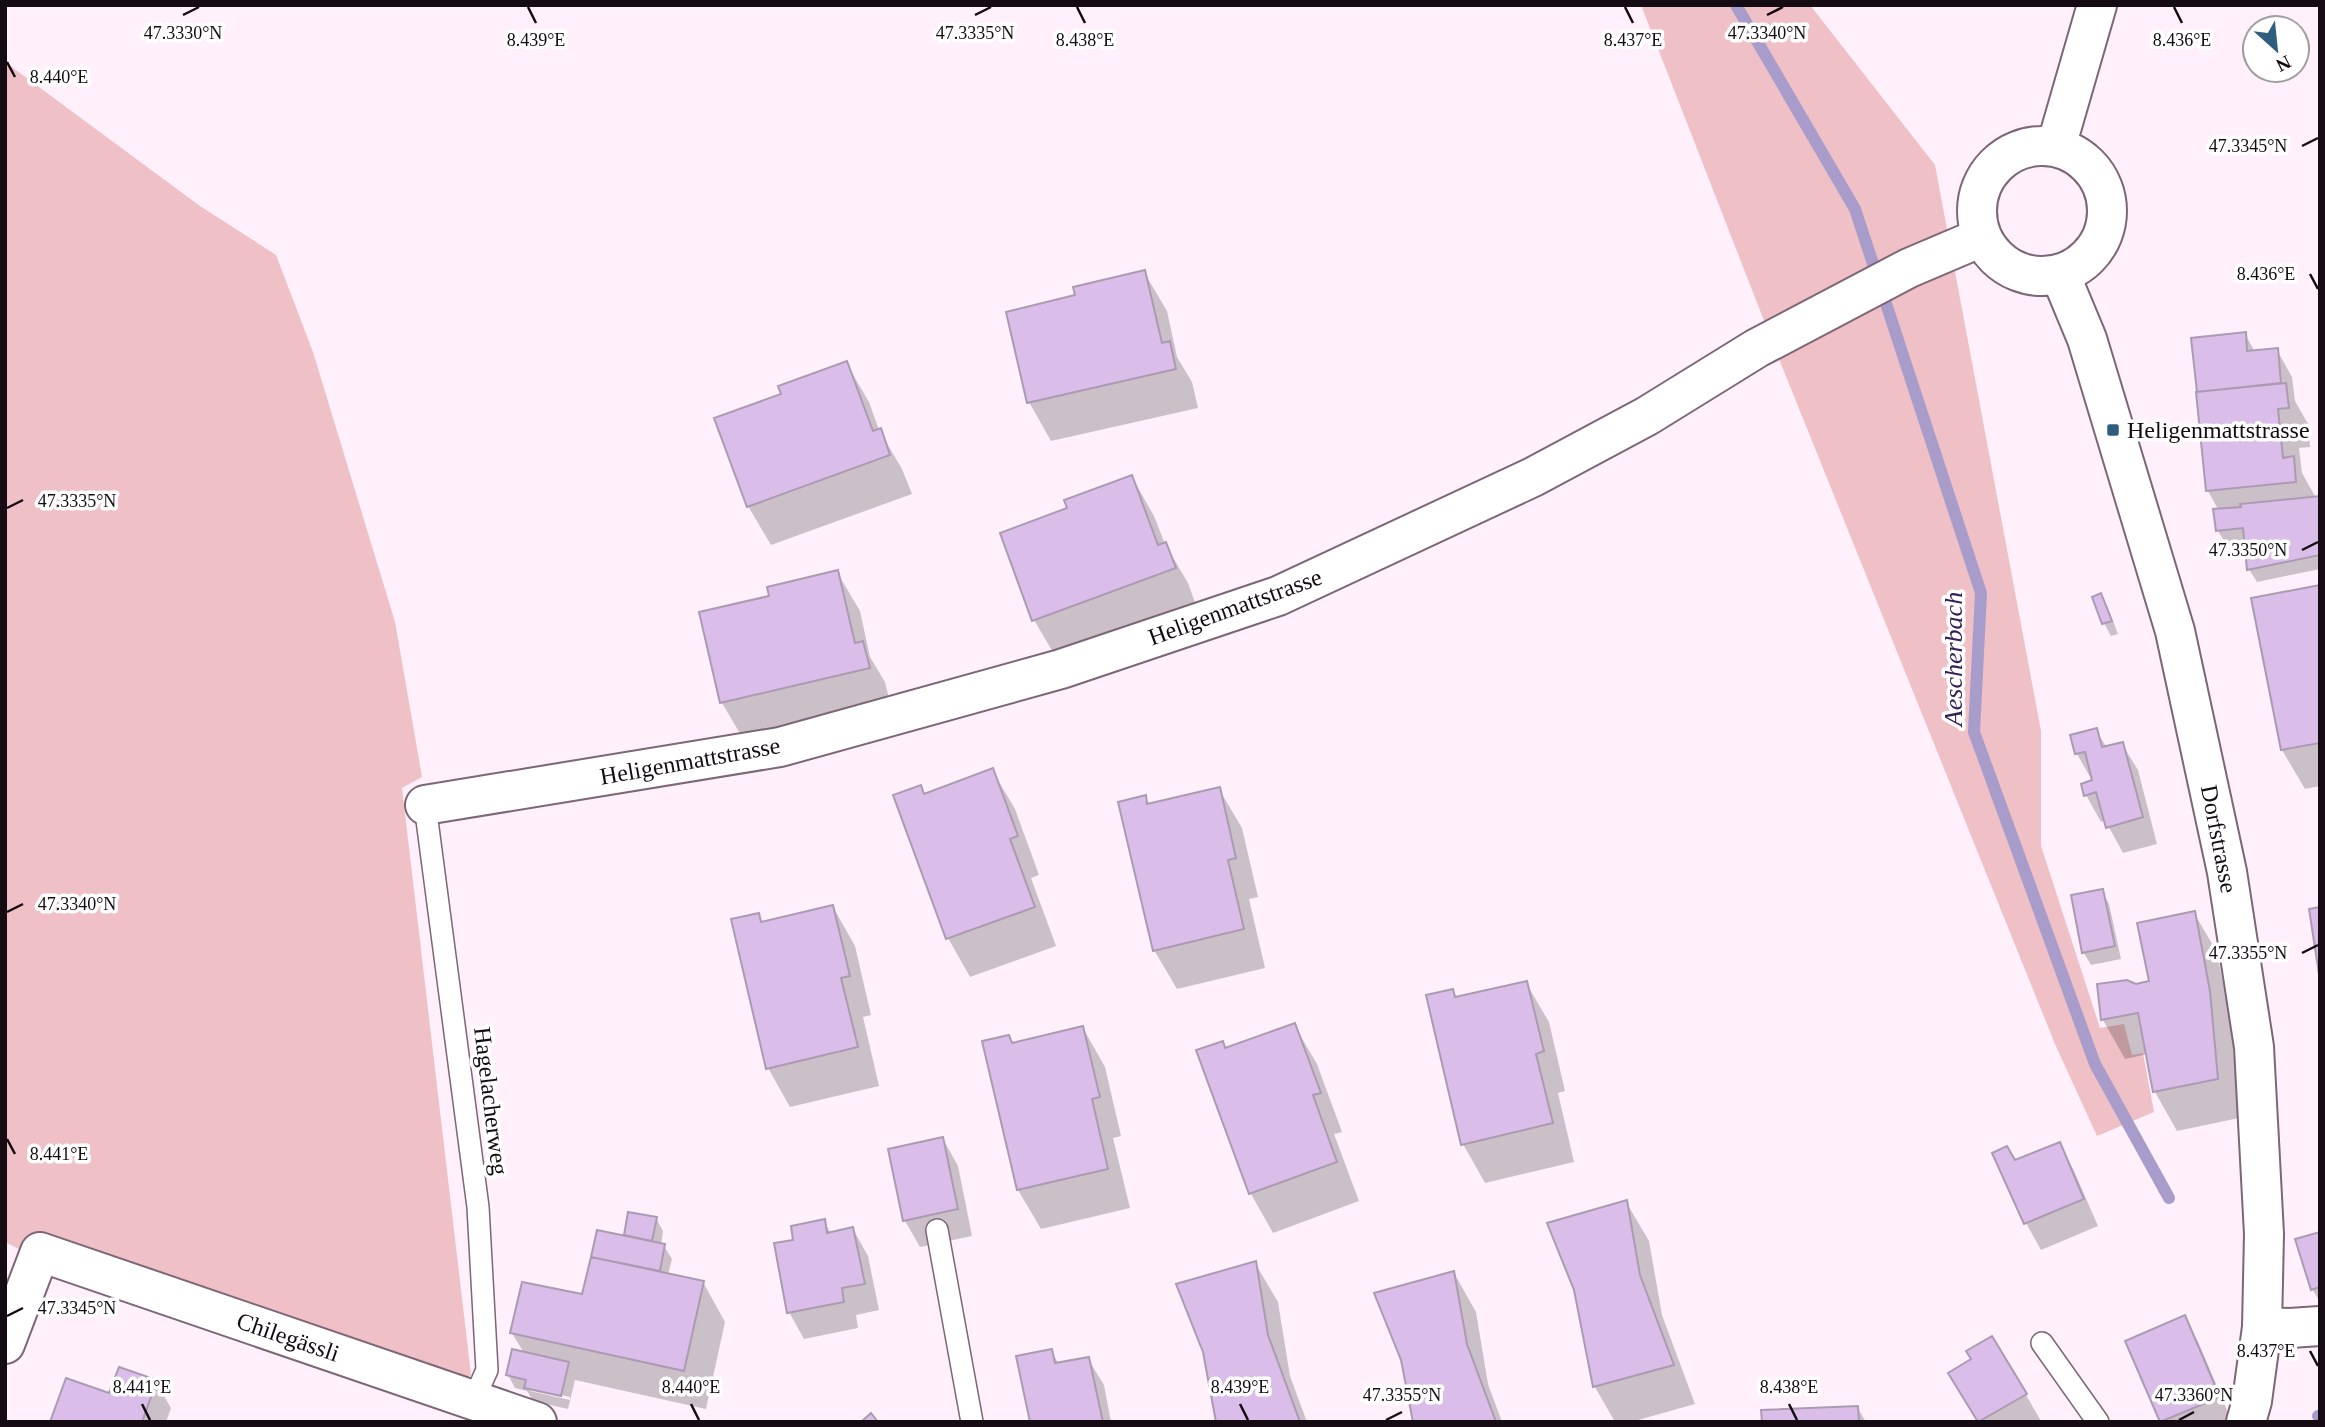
<svg xmlns="http://www.w3.org/2000/svg" width="2325" height="1427" viewBox="0 0 2325 1427" font-family="Georgia,serif">
<style>
.green{fill:#efc0c5}
.shadow{fill:#0003;fill-rule:evenodd}
.lines{fill:none;stroke-linecap:round;stroke-linejoin:round}
.stream{stroke:#a89ccb;stroke-width:12}
.building{fill:#dbbde9;stroke:#aa9bb2;stroke-width:2}
.service-casing{stroke:#7c6677;stroke-width:24}
.minor-casing{stroke:#7c6677;stroke-width:42}
.tertiary-casing{stroke:#7c6677;stroke-width:42}
.service{stroke:#fff;stroke-width:21}
.minor{stroke:#fff;stroke-width:38}
.tertiary{stroke:#fff;stroke-width:38}
.ticks{fill:none;stroke:#140c12;stroke-width:2.5}
.poi-dot{fill:#2f5d7c;stroke:#fff;stroke-width:2.5}
.labels{text-anchor:middle;stroke-width:7;stroke-linejoin:round;paint-order:stroke}
.poi-label{font-size:24px;fill:#140c12;stroke:#fff;text-anchor:start}
.street-label{font-size:24px;fill:#140c12;stroke:#fff}
.water-label{font-size:26px;font-style:italic;fill:#342059;stroke:#fff}
.ticks-label{font-size:18px;text-anchor:middle;fill:#140c12;stroke:#fff;stroke-width:7;stroke-linejoin:round;paint-order:stroke}
</style>
<rect width="100%" height="100%" fill="#fff0fb"/>
<path class="green" d="M1641,5H1810L1935,165L2041,731V846L2100,1028L2124,1024L2132,1055L2143,1053L2154,1112L2097,1136L2055,1044L1777,354Z
M5,62L200,206L276,255L313,352L395,622L422,777L402,788L471,1375L430,1402L85,1283L5,1242Z"/>
<path class="shadow" d="M1144,272L1167,311L1177,357L1192,382L1198,408L1051,441L1029,402L1077,296Z
M2245,334L2255,352L2277,350L2292,377L2295,401L2308,424L2310,447L2299,448L2302,473L2316,498H2320V569L2257,582L2249,569L2246,541L2226,544L2218,531L2219,511L2208,491L2193,340Z
M846,363L869,402L879,430L902,469L912,494L771,545L748,506L783,395Z
M1132,477L1154,516L1165,544L1188,583L1197,608L1057,659L1034,620L1002,534L1069,509Z
M837,572L860,611L870,657L885,682L891,707L745,742L722,703L701,613L771,597Z
M2320,586V786L2305,789L2282,750Z
M2101,595L2108,608L2118,634L2111,636L2104,623Z
M2096,730L2107,748L2122,744L2138,770L2157,844L2123,853L2105,820L2101,822L2086,795L2093,782L2077,754L2072,737Z
M992,770L1015,809L1039,875L1031,878L1056,946L970,977L948,938L924,795Z
M1219,789L1242,828L1258,897L1249,899L1265,968L1177,989L1154,950L1145,797L1150,805Z
M2102,891L2109,904L2121,959L2091,965L2084,953Z
M833,907L855,946L871,1015L863,1017L879,1086L790,1107L768,1068L758,915L763,923Z
M2194,913L2217,952L2232,1032L2239,1118L2177,1131L2155,1092L2148,1054L2125,1059L2103,1020L2099,985L2136,986L2151,983Z
M1526,983L1549,1022L1565,1091L1558,1093L1574,1162L1485,1183L1463,1144L1453,991L1457,999Z
M1294,1025L1317,1064L1342,1132L1334,1134L1359,1201L1273,1233L1251,1194L1198,1051L1226,1050Z
M1083,1028L1105,1067L1121,1136L1113,1138L1130,1208L1041,1229L1018,1190L1009,1037L1013,1045Z
M943,1139L958,1166L972,1236L920,1247L905,1221L890,1151Z
M2059,1145L2074,1171L2098,1226L2041,1250L2026,1223L1995,1154L2014,1162Z
M1626,1202L1649,1241L1662,1315L1695,1404L1631,1422H1615L1595,1387L1576,1289Z
M630,1214L656,1218L663,1231L661,1245L664,1246L672,1259L668,1275L703,1282L725,1322L706,1409L575,1380L568,1409L533,1401L527,1391L515,1388L508,1375L524,1353L512,1333L584,1296L593,1257L625,1238ZM530,1388L570,1397V1400L530,1391Z
M824,1221L831,1234L853,1229L868,1256L879,1310L856,1315L858,1328L804,1339L789,1312Z
M2320,1234V1302L2312,1289Z
M1255,1263L1278,1302L1290,1376L1307,1422H1218Z
M1454,1273L1476,1312L1488,1384L1502,1422H1415Z
M2184,1317L2199,1344L2232,1422H2162L2127,1342Z
M1051,1351L1059,1364L1088,1359L1104,1385L1111,1422H1032Z
M1973,1360L2026,1395L2041,1421L1979,1422L1951,1374Z
M156,1382L171,1408L166,1422H52Z
M1857,1407L1866,1422H1764Z"/>
<g class="lines">
<path class="stream" d="M1736,5L1855,209L1981,593L1974,732L2095,1064L2169,1198
M2318,1416H2320"/>
</g>
<path class="building" d="M1145,270L1162,343L1170,341L1176,369L1027,403L1006,312L1075,295L1073,287Z
M2246,332L2247,351L2278,348L2281,383L2197,392L2191,338Z
M847,361L873,431L881,428L890,455L747,507L714,418L781,394L778,386Z
M2286,383L2289,408L2278,409L2283,458L2294,456L2296,482L2206,491L2196,392Z
M1132,475L1158,545L1166,542L1176,568L1032,621L1000,533L1067,508L1064,500Z
M2320,496V555L2247,570L2243,528L2216,531L2213,509L2241,507L2240,504Z
M838,570L855,643L863,641L870,668L720,703L699,612L769,596L767,587Z
M2320,585V743L2281,750L2251,598Z
M2101,593L2112,621L2102,624L2092,597Z
M2097,728L2102,747L2123,742L2143,817L2106,828L2096,792L2084,796L2081,784L2092,780L2085,752L2075,754L2070,735Z
M993,768L1018,836L1010,839L1035,907L946,939L893,795L921,785L924,794Z
M1220,787L1236,858L1228,860L1244,929L1153,951L1118,802L1146,795L1147,804Z
M2103,889L2115,946L2082,953L2071,895Z
M833,905L850,976L841,978L858,1047L766,1069L731,919L759,913L761,922Z
M2320,907V974H2319L2309,909Z
M2195,911L2210,991L2218,1079L2153,1092L2138,1013L2101,1020L2097,984L2127,980L2136,984L2149,981L2137,923Z
M1527,981L1544,1051L1536,1054L1553,1123L1461,1145L1426,995L1453,989L1455,997Z
M1295,1023L1321,1093L1313,1095L1337,1162L1249,1194L1196,1050L1223,1041L1225,1048Z
M1083,1026L1100,1097L1092,1099L1108,1169L1017,1190L982,1041L1009,1035L1012,1043Z
M943,1137L958,1209L903,1221L888,1149Z
M2060,1142L2084,1199L2024,1224L1992,1153L2007,1146L2015,1160Z
M1627,1200L1640,1275L1674,1365L1593,1387L1574,1290L1547,1223Z
M628,1212L657,1217L652,1241L624,1235Z
M825,1219L827,1233L853,1227L865,1284L842,1288L844,1302L787,1313L774,1243L793,1240L791,1226Z
M597,1230L665,1244L660,1271L591,1257Z
M2320,1232V1287L2311,1290L2295,1239Z
M591,1257L704,1281L684,1371L510,1333L522,1282L582,1294Z
M1256,1261L1268,1335L1300,1422H1216L1203,1352L1176,1284Z
M1454,1271L1467,1344L1496,1422H1413L1401,1360L1374,1293Z
M2185,1315L2220,1397L2160,1422L2125,1341Z
M1992,1336L2027,1394L1978,1422L1948,1373L1971,1359L1966,1351Z
M512,1349L569,1362L561,1396L524,1388L526,1380L506,1375Z
M1052,1349L1055,1363L1089,1357L1103,1422H1030L1016,1356Z
M119,1367L157,1380L142,1422H50L66,1378L109,1393Z
M1858,1406L1859,1422H1762L1761,1410Z
M871,1413L878,1422H861Z"/>
<g class="lines">
<g class="service-casing">
<path id="service" d="M425,805L478,1207L487,1370L473,1401
M937,1230L972,1422
M2042,1343L2098,1422"/>
</g>
<g class="minor-casing">
<path id="minor" d="M425,805L780,747L1061,669L1278,596L1533,477L1647,416L1757,348L1909,268L1982,237
M2262,1327L2290,1328L2320,1326
M5,1344L40,1252L537,1422"/>
</g>
<g class="tertiary-casing">
<path id="tertiary" d="M1977 211a65 65 0 1 1 130 0a65 65 0 1 1-130 0Z
M2056,147L2097,5
M2060,274L2087,339L2175,631L2227,872L2254,1047L2264,1234L2262,1327L2252,1401L2246,1422"/>
</g>
<use href="#service" class="service"/>
<use href="#minor" class="minor"/>
<use href="#tertiary" class="tertiary"/>
</g>
<path class="ticks" d="M528,7L536,23M1077,7L1085,23M1625,7L1633,23M2174,7L2182,23M183,15L199,7M975,15L991,7M1767,15L1783,7M7,62L15,77M2302,146L2318,138M2310,274L2318,289M7,508L23,500M2302,550L2318,542M7,912L23,904M2302,953L2318,945M7,1139L15,1154M7,1316L23,1308M2310,1351L2318,1366M142,1404L150,1420M691,1404L699,1420M1240,1404L1248,1420M1789,1404L1797,1420M1386,1420L1402,1412M2179,1420L2194,1412"/>
<rect class="poi-dot" x="2106" y="423" width="14" height="14" rx="3.5"/>
<g class="labels">
<g class="poi-label">
<text x="2127" y="438">Heligenmattstrasse</text>
</g>
<g class="street-label">
<text transform="translate(1235 607) rotate(-20)" y="8">Heligenmattstrasse</text>
<text transform="translate(690 761) rotate(-10)" y="8">Heligenmattstrasse</text>
<text transform="translate(2219 839) rotate(79)" y="8">Dorfstrasse</text>
<text transform="translate(491 1101) rotate(83)" y="8">Hagelacherweg</text>
<text transform="translate(288 1337) rotate(19)" y="8">Chilegässli</text>
</g>
<g class="water-label">
<text transform="translate(1953 659) rotate(-90)" y="9">Aescherbach</text>
</g>
</g>
<g class="ticks-label">
<text x="183" y="39">47.3330°N</text>
<text x="975" y="39">47.3335°N</text>
<text x="1767" y="39">47.3340°N</text>
<text x="536" y="46">8.439°E</text>
<text x="1085" y="46">8.438°E</text>
<text x="1633" y="46">8.437°E</text>
<text x="2182" y="46">8.436°E</text>
<text x="59" y="83">8.440°E</text>
<text x="2248" y="152">47.3345°N</text>
<text x="2266" y="280">8.436°E</text>
<text x="77" y="507">47.3335°N</text>
<text x="2248" y="556">47.3350°N</text>
<text x="77" y="910">47.3340°N</text>
<text x="2248" y="959">47.3355°N</text>
<text x="59" y="1160">8.441°E</text>
<text x="77" y="1314">47.3345°N</text>
<text x="2266" y="1357">8.437°E</text>
<text x="142" y="1393">8.441°E</text>
<text x="691" y="1393">8.440°E</text>
<text x="1240" y="1393">8.439°E</text>
<text x="1789" y="1393">8.438°E</text>
<text x="1402" y="1401">47.3355°N</text>
<text x="2194" y="1401">47.3360°N</text>
</g>
<rect width="2325" height="1427" fill="none" stroke="#140c12" stroke-width="14"/>
<g transform="translate(2276 49) rotate(153)"><circle r="33" fill="#ffffff" stroke="#a19ea0" stroke-width="2"/>
<path d="M0-5L12 26L0 18L-12 26Z" fill="#2f5d7c"/>
<text y="-10" font-size="19" font-weight="bold" text-anchor="middle" fill="#140c12">N</text>
</g>
</svg>
